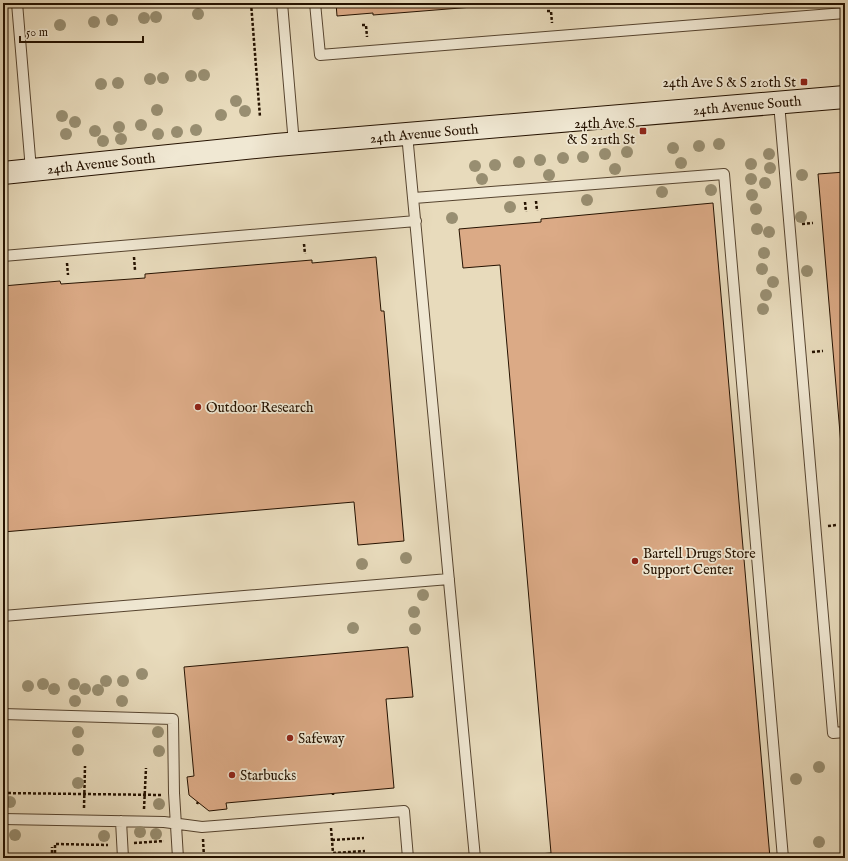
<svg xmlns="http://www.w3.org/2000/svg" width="848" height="861" viewBox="0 0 848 861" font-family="'IM FELL English',serif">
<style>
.building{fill:#dbaa86;stroke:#251200}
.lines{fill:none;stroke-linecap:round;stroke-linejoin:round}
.lane-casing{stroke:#56442f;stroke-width:12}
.secondary-casing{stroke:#251200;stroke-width:24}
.path{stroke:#251200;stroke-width:2.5;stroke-dasharray:3 2;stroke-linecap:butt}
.lane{stroke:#f0e8d3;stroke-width:10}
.secondary{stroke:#f0e8d3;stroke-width:22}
.tree{fill:#988e71}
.poi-dot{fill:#8f2418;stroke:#f0e8d3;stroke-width:1.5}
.labels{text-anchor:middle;stroke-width:3.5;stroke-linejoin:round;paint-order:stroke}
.poi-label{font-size:14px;fill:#251200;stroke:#f0e8d3;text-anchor:start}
.street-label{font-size:14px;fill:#251200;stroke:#f0e8d3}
</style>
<rect width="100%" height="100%" fill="#e8dbbc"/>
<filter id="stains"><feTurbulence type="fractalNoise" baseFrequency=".005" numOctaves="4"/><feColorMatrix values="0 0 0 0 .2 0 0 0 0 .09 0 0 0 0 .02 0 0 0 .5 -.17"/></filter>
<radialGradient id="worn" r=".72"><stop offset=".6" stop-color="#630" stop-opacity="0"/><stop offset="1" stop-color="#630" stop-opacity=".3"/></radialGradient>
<path class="building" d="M336,3H523L373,15V13L337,16Z
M845,172V492L818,174Z
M713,203L770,858H514V856L551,853L500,265L463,268L459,229L541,222V219Z
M376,257L381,311H384L404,541L358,545L354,502L3,532V286L60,281L61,284L145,278V274L312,260V263Z
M408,647L413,697L386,699L394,788L226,803L227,809L209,811L189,795L187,777L194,776L184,667Z"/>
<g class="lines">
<g class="lane-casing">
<path id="lane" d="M17,3L31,170
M282,3L294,144
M315,3L320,55L845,13
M779,103L833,733L845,732
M407,134L475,858
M414,198L724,174L783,858
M3,256L416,221
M3,616L449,579
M3,714L173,719L174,793L178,858
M3,819L164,822L202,827L404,811L408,858
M121,821L123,858"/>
</g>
<g class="secondary-casing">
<path id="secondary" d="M3,173L276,145L845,97"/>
</g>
<path class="path" d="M251,3L260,117
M547,11H551L552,23
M362,25H366L367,37
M536,201L537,211
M525,202L526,212
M802,224L813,223
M304,244L305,254
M134,257L135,270
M67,263L68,275
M812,352L823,351
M828,526L837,525
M3,793L162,795
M333,793V795
M197,804L198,802
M84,808L85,766
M144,809L146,768
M331,828L333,853L365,851
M203,839L204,858
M332,840L364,838
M134,843L164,841
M52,858V847
M55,858V844L108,845"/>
<use href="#lane" class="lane"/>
<use href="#secondary" class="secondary"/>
</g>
<g class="tree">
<circle cx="198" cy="14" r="6"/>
<circle cx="156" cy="17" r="6"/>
<circle cx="144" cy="18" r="6"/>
<circle cx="112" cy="20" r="6"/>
<circle cx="94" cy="22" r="6"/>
<circle cx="60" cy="25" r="6"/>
<circle cx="204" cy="75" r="6"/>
<circle cx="191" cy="76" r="6"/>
<circle cx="163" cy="78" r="6"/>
<circle cx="150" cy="79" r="6"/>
<circle cx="118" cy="83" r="6"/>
<circle cx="101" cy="84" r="6"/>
<circle cx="236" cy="101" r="6"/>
<circle cx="157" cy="110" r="6"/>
<circle cx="245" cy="111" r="6"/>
<circle cx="221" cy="115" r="6"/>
<circle cx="62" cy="116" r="6"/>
<circle cx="75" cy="122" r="6"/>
<circle cx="141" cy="125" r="6"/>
<circle cx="119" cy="127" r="6"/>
<circle cx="196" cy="130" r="6"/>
<circle cx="95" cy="131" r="6"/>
<circle cx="177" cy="132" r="6"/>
<circle cx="66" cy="134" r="6"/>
<circle cx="158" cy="134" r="6"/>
<circle cx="121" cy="139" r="6"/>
<circle cx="103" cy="141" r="6"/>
<circle cx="719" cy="144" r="6"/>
<circle cx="699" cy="146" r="6"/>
<circle cx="673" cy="148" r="6"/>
<circle cx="627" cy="152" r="6"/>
<circle cx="605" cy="154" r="6"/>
<circle cx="769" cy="154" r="6"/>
<circle cx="583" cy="157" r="6"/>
<circle cx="563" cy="158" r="6"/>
<circle cx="540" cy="160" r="6"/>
<circle cx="519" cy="162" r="6"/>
<circle cx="681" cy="163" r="6"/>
<circle cx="751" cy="164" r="6"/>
<circle cx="495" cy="165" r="6"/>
<circle cx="475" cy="166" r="6"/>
<circle cx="770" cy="168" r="6"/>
<circle cx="615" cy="169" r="6"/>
<circle cx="549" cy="175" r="6"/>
<circle cx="802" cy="175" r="6"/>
<circle cx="482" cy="179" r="6"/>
<circle cx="751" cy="179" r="6"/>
<circle cx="765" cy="183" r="6"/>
<circle cx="711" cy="190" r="6"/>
<circle cx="662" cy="192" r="6"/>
<circle cx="752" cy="195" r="6"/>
<circle cx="587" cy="200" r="6"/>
<circle cx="510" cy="207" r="6"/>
<circle cx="756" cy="209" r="6"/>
<circle cx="801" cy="217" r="6"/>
<circle cx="452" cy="218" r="6"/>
<circle cx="757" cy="229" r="6"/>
<circle cx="769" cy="232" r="6"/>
<circle cx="764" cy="253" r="6"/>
<circle cx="762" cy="269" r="6"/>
<circle cx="807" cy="271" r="6"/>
<circle cx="773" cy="282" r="6"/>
<circle cx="766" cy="295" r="6"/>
<circle cx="763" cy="309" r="6"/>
<circle cx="406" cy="558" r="6"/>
<circle cx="362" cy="564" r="6"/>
<circle cx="423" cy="595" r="6"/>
<circle cx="414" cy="612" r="6"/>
<circle cx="353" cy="628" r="6"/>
<circle cx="415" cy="629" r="6"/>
<circle cx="142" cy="674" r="6"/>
<circle cx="106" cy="681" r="6"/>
<circle cx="123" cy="681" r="6"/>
<circle cx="43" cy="684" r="6"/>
<circle cx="74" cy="684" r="6"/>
<circle cx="28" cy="686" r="6"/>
<circle cx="54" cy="689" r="6"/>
<circle cx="85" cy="689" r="6"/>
<circle cx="98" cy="690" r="6"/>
<circle cx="75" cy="701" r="6"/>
<circle cx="122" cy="701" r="6"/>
<circle cx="78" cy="732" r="6"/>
<circle cx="158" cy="732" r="6"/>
<circle cx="78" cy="750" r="6"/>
<circle cx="159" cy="751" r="6"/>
<circle cx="819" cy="767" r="6"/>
<circle cx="796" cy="779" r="6"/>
<circle cx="78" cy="783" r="6"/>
<circle cx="10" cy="802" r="6"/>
<circle cx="159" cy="804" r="6"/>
<circle cx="140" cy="832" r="6"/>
<circle cx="156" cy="834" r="6"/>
<circle cx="15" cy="835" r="6"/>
<circle cx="104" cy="836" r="6"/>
<circle cx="819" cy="842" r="6"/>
</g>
<g class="poi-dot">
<rect x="800" y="78" width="8" height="8" rx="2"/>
<rect x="639" y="127" width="8" height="8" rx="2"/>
<circle cx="198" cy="407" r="4"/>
<circle cx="635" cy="561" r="4"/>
<circle cx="290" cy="738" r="4"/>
<circle cx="232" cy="775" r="4"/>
</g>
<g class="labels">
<g class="poi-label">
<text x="796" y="87" text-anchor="end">24th Ave S &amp; S 210th St</text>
<text x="635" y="128" text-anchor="end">24th Ave S<tspan x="635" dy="16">&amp; S 211th St</tspan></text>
<text x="206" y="412">Outdoor Research</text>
<text x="643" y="558">Bartell Drugs Store<tspan x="643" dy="16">Support Center</tspan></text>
<text x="298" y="743">Safeway</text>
<text x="240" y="780">Starbucks</text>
</g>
<g class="street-label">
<text transform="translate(747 105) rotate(-5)" y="5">24th Avenue South</text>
<text transform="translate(424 133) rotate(-5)" y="5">24th Avenue South</text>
<text transform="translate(101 163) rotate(-6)" y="5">24th Avenue South</text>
</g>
</g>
<rect width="848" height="861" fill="none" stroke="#e8dbbc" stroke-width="16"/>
<rect x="4" y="4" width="840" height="853" fill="none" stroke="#251200" stroke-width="2"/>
<rect x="8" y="8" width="832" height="845" fill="none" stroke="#251200"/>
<path d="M20 36v6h123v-6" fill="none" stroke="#251200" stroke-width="2"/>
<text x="26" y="36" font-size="12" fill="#251200" stroke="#f0e8d3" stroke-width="3" paint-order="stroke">50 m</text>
<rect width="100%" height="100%" filter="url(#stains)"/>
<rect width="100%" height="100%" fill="url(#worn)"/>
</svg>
